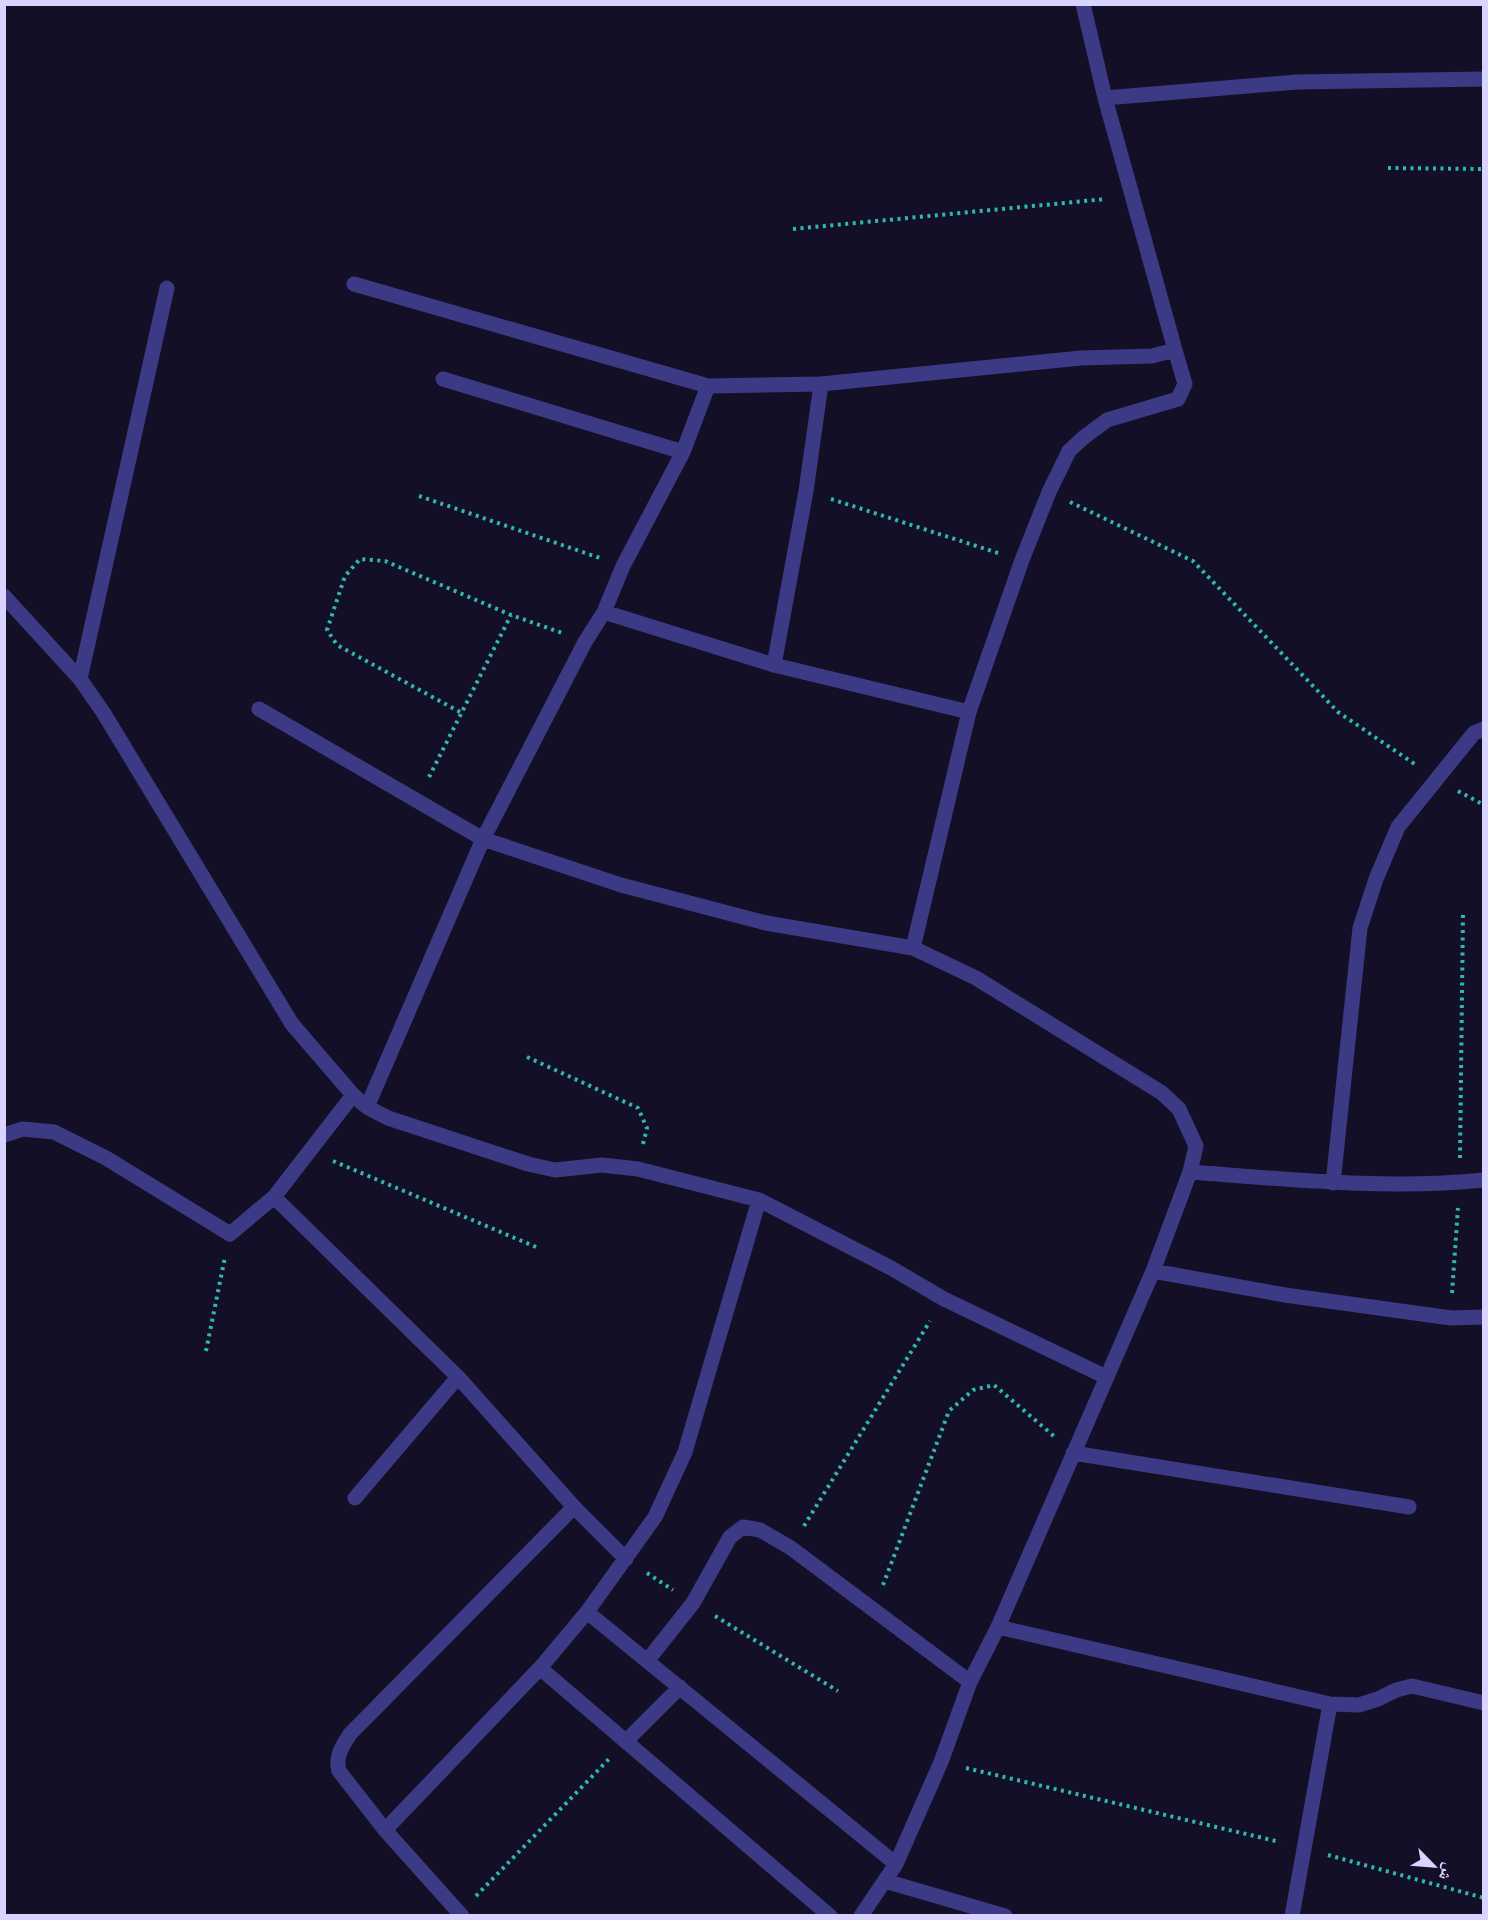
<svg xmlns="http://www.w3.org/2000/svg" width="1488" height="1920" viewBox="0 0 1488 1920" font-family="Mulish,'Noto Naskh Arabic',sans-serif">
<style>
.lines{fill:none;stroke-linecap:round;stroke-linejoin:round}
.path{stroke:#2fb8b0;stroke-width:4;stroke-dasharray:3 4.5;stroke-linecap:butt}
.street{stroke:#3d3a85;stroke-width:15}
</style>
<rect width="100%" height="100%" fill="#130f26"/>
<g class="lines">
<path class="path" d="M1388,168L1484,169
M793,229L1106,199
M419,496L600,558
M831,499L998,553
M1070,502L1193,561L1338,712L1416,765
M460,712L337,645L327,630L345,576L360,559L385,561L511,615L562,633
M429,777L511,615
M1458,791L1484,805
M527,1057L638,1108L647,1128L643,1144
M1460,1158L1463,912
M333,1161L536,1247
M1452,1293L1458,1208
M206,1351L225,1257
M804,1526L930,1321
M647,1573L673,1590
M883,1585L949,1411L973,1390L994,1385L1055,1437
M715,1616L838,1691
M966,1768L1280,1842
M1328,1855L1484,1898
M476,1896L609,1759"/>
<path class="street" d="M1105,98L1297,82L1484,79
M354,284L708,386L683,452L623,566L604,612L585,642L483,839L367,1107
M443,379L683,452
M708,386L821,384
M4,596L80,679L103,712L292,1024L353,1095L367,1107L388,1118L528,1164L555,1170L602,1165L638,1169L759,1200L891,1268L944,1299L1106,1377
M604,612L774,665L969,712
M774,665L806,491L821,384L1081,358L1152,356L1175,350L1105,98L1083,4
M80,679L167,288
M259,709L483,839L621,885L766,923L913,948L976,978L1162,1093L1179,1109L1196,1146L1190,1172L1153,1271L998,1627L970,1682L941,1762L896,1864L861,1916
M913,948L969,712L1022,560L1049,492L1069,451L1083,438L1107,420L1178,399L1185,384L1175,350
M4,1135L23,1129L54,1132L106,1158L230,1234L274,1197L353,1095
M1190,1172C1287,1179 1386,1190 1484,1180
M1333,1183L1360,928L1376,879L1398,827L1474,733L1484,729
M274,1197L458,1377L574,1507L626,1559
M1153,1271L1285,1295L1451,1318L1484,1317
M1073,1453L1409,1507
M355,1498L458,1377
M587,1612L896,1864
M998,1627L1330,1704L1292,1916
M647,1661L693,1603L730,1537L743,1527L760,1530L791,1548L970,1682
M540,1668L830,1916
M1330,1704L1359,1705L1378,1699L1396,1690L1412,1686L1484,1703
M626,1741L680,1687
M385,1830L540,1668L587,1612L655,1517L685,1452L759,1200
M885,1881L1005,1916
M462,1916L385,1830L339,1771C335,1756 342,1747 350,1734L574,1507"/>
</g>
<rect width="1488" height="1920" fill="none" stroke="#d9d4ff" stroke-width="12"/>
<g transform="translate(1434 1866) rotate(115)" stroke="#130f26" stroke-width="4.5" paint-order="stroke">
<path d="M0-4.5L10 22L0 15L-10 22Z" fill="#d9d4ff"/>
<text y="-9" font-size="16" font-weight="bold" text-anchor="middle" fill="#d9d4ff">ش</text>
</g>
</svg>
